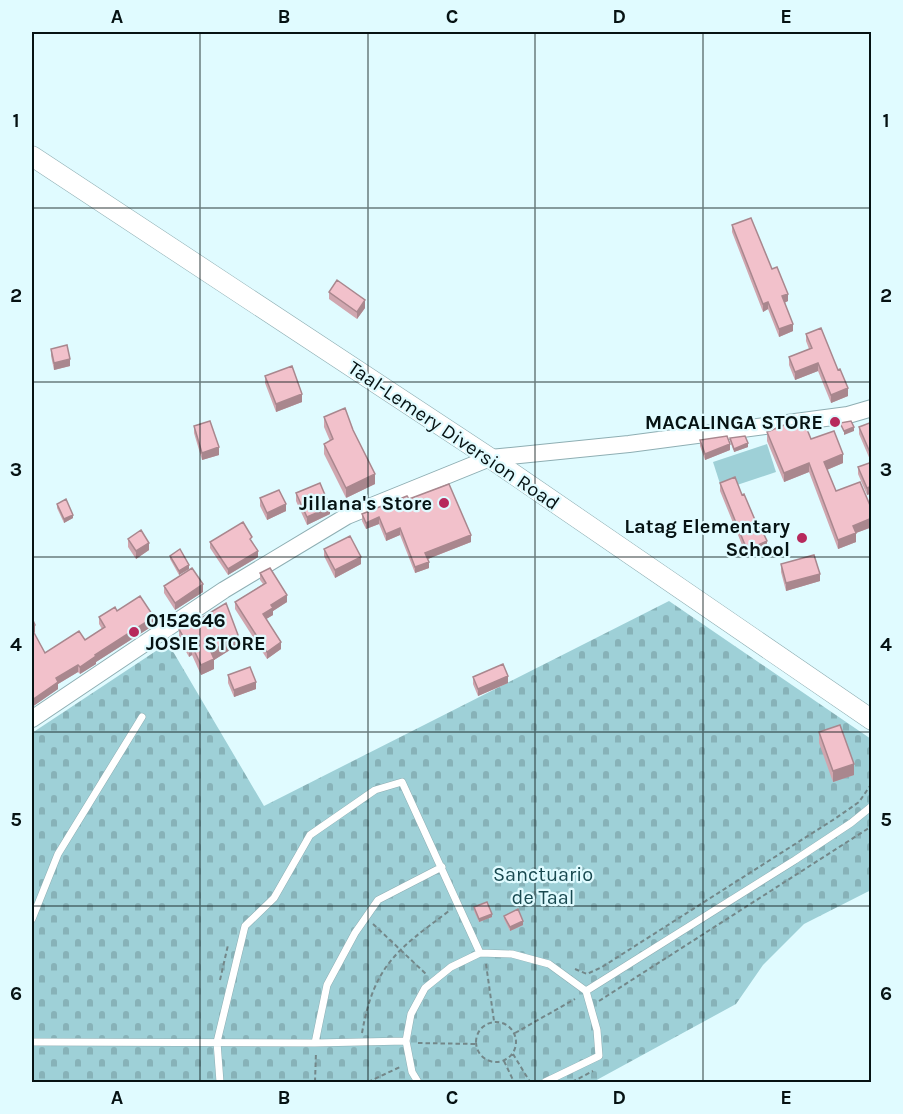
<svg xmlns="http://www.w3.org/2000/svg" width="903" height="1114" viewBox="0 0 903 1114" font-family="Karla,sans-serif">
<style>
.cemetery{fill:url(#cemetery-stones)}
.pitch{fill:#9ed0d7}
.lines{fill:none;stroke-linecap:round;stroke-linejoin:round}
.service-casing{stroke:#8eaeb3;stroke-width:8}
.tertiary-casing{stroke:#8eaeb3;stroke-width:18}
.primary-casing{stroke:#8eaeb3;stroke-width:21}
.path{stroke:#738789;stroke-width:2;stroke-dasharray:4.5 3;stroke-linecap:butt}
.service{stroke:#fff;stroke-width:7}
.tertiary{stroke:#fff;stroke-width:16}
.primary{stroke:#fff;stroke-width:20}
.wall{fill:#d0a6af}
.shaded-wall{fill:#a9878e}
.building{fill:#f2c1cb;stroke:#a9878e;stroke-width:1.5}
.grid{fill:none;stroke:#061213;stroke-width:1.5;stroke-opacity:0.55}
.poi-dot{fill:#b7295c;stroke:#e0fbff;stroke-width:2}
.labels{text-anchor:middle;stroke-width:4.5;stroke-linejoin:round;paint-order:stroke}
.poi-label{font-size:20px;font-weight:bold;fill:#061213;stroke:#e0fbff;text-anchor:end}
.street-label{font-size:20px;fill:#061213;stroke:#e0fbff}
.park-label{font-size:20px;fill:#184950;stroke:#e0fbff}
.neatline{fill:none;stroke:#061213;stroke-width:2}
.grid-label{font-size:20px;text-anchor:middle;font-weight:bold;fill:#061213}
</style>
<defs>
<pattern id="cemetery-stones" width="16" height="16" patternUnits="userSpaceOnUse" patternTransform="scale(1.5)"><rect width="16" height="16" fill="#9ed0d7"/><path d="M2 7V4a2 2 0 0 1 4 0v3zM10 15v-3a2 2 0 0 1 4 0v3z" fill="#87b2b8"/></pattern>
</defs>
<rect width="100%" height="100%" fill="#e0fbff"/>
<path class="cemetery" d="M669,601L871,739V890L804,924L763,965L736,1004L593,1082H32V733L168,643L264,806Z"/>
<path class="pitch" d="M767,444L776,472L722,490L713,462Z"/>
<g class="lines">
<g class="service-casing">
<path id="service" d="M32,919L58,854L142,717
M586,991L795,860L851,823L872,806
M32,1042L315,1043L406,1041
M315,1043L327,985L355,933L378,900L442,867
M220,1082L217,1042L245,926L274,898L310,835L375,790L402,782L480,953
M418,1082L412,1072L406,1041L411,1014L425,988L451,967L480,953L512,954L549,964L586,991L597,1030L599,1056L545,1082"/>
</g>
<g class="tertiary-casing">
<path id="tertiary" d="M32,719L224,590L347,516L490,458L629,444L848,415L872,408"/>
</g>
<g class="primary-casing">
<path id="primary" d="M32,156L490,458L872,720"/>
</g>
<path class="path" d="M373,924L426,974
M486,964L494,1021
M575,969L587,974L602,967L836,818L859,802L872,783
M220,980L228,945
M599,1001L872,826
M476 1042a20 20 0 1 1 40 0a20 20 0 1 1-40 0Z
M362,1033C374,965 397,950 449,911
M515,1033L575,999
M418,1043L475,1044
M513,1054L530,1082
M504,1061L514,1082
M315,1082L316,1052
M368,1082L400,1067
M572,1082L593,1071"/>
<use href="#service" class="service"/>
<use href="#tertiary" class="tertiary"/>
<use href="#primary" class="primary"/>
</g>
<path class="wall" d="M732,225L772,269L788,301L785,302L793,331L779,337L768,309L763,312L732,232Z
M329,292L365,308L357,319L329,299Z
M806,334L848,396L831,403L818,371L795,380L789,365V357L809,349L806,341Z
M51,349L70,366L54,370L51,356Z
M265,376L302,402L276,412L265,383Z
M324,417L353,430L375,484L346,498L324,454V444L330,441L324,427Z
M872,422V493L867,495L858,474V467L871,462L859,434V427Z
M194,426L219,455L202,460L194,433Z
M789,426L811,439L843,463L827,470L836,491L872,510V527L856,533V542L838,549L809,472L784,482L767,441V432Z
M730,438L748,447L734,452L730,441Z
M700,440L730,450L705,460L700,446Z
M720,483L742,495L767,549L747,557L720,491Z
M296,493L330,514L307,525L296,501Z
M260,498L286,511L267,520L260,506Z
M409,499L471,542L428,559L429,568L415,573L400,535L386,541L379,524L366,529L362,521V514Z
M57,504L73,518L64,523L57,508Z
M128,539L149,550L136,559L128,547Z
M210,542H252L258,557L228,575L210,548Z
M324,549L361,564L335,578L324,556Z
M170,556L189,569L179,575L170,559Z
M781,564L820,581L786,591L781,572Z
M260,573L287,602L273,611V615L266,619L281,649L267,659L235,609V602L263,584L260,580Z
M164,586L203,592L175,610L164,593Z
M117,611L154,625L96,662V664L80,674L78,672L58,684V689L32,707V618L35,632L34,633L45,653L85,640L102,629L99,624V617Z
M179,629L238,645L214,660V669L201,675L192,655L189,657L179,639Z
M228,675L256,689L234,697L228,683Z
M473,677L508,683L478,696L473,684Z
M819,732L854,775L833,782L819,743Z
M474,907L492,917L479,922L474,911Z
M504,916L523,925L510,931L504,919Z"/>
<path class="shaded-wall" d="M788,294V301L782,304V296Z
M365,300V308L357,319V312Z
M768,302V309L763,312V304Z
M793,324V331L779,337V329Z
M70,359V366L54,370V363Z
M818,363V371L795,380V372Z
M848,388V396L831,403V395Z
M302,394V402L276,412V404Z
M854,427V431L844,435V431Z
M748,443V447L734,452V449Z
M730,444V450L705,460V454Z
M219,447V455L202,460V453Z
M843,454V463L824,471V462Z
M809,463V472L784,482V473Z
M375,474V484L346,498V488Z
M872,486V493L867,495V488Z
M286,504V511L267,520V513Z
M330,507V514L307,525V517Z
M73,515V518L64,523V519Z
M379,517V524L366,529V523Z
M872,518V527L856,533V542L838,549V540L853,526Z
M400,528V535L386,541V534Z
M471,535V542L425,560V553Z
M767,541V549L747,557V550Z
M149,543V550L136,559V551Z
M258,551V557L228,575V569Z
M361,557V564L335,578V570Z
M429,562V568L415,573V567Z
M189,565V569L179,575V571Z
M820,574V581L786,591V583Z
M203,584V592L175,610V603Z
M287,595V602L273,611V615L263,621V614L271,605Z
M154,617V625L96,662V664L80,674V667L95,655Z
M35,625V632L32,634V627Z
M238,635V645L214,660V669L201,675V665L211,652Z
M281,642V649L267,659V652Z
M192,646V655L189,657V647Z
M78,665V672L58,684V689L32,707V700L56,678Z
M508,676V683L478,696V689Z
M256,682V689L234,697V690Z
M854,764V775L833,782V771Z
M492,914V917L479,922V919Z
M523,921V925L510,931V927Z"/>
<path class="building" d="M751,218L772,269L777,267L788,294L782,296L793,324L779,329L768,302L763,304L732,225Z
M337,280L365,300L357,312L329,292Z
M821,328L838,370L840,369L848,388L831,395L818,363L795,372L789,357L812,348L806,334Z
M67,345L70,359L54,363L51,349Z
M292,366L302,394L276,404L265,376Z
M345,408L353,430L375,474L346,488L324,444L333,439L324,417Z
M210,421L219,447L202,453L194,426Z
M851,421L854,427L844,431L840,423Z
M804,422L811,439L834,431L843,454L824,462L836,491L860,482L872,510V518L853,526L856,533L838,540L809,463L784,473L767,432L784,425H788L789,426Z
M872,422V457L859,427Z
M727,436L730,444L705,454L700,440Z
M745,436L748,443L734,449L730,438Z
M872,462V486L867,488L858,467Z
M735,477L742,495L744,494L758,527L760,526L767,541L747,550L720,483Z
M320,483L330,507L307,517L296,493Z
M449,484L471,535L425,553L429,562L415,567L400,528L386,534L379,517L366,523L362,514L407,496L409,499Z
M279,490L286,504L267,513L260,498Z
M66,499L73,515L64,519L57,504Z
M243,522L252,537L250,539L258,551L228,569L210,542Z
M141,530L149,543L136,551L128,539Z
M350,536L361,557L335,570L324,549Z
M180,549L189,565L179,571L170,556Z
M814,555L820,574L786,583L781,564Z
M192,568L203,584L175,603L164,586Z
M270,568L287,595L271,605L273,608L263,614L281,642L267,652L235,602L266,583L260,573Z
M140,596L154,617L95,655L96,656L80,667L78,665L56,678L58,682L32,700V629L45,653L79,631L85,640L105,627L99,617L115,607L117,611Z
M226,603L238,635L211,652L214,659L201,665L192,646L189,647L179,629L193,623Z
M32,618L35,625L32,627Z
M503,664L508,676L478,689L473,677Z
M250,667L256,682L234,690L228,675Z
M840,725L854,764L833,771L819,732Z
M487,902L492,914L479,919L474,907Z
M518,909L523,921L510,927L504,916Z"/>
<path class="grid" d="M200,32V1082M368,32V1082M535,32V1082M703,32V1082M32,208H872M32,382H872M32,557H872M32,732H872M32,906H872"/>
<g class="poi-dot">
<circle cx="835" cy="422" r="6"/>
<circle cx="444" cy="503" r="6"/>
<circle cx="802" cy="538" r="6"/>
<circle cx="134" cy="632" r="6"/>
</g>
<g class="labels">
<g class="poi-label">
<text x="823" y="429">MACALINGA STORE</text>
<text x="432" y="510">Jillana's Store</text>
<text x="790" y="533">Latag Elementary<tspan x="790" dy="23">School</tspan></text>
<text x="146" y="627" text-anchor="start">0152646<tspan x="146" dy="23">JOSIE STORE</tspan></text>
</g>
<g class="street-label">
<text transform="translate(454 435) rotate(34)" y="7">Taal-Lemery Diversion Road</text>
</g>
<g class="park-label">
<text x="543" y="881">Sanctuario<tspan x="543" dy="23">de Taal</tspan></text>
</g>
</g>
<rect width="903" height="1114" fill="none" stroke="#e0fbff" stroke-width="66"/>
<rect x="33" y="33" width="837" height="1048" class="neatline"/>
<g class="grid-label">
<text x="117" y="23">A</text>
<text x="284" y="23">B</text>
<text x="452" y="23">C</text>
<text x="619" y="23">D</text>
<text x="786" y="23">E</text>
<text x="16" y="127">1</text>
<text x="886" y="127">1</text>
<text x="16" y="302">2</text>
<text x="886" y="302">2</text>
<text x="16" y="476">3</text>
<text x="886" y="476">3</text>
<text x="16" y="651">4</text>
<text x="886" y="651">4</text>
<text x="16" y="826">5</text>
<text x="886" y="826">5</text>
<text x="16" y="1000">6</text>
<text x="886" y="1000">6</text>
<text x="117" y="1104">A</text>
<text x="284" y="1104">B</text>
<text x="452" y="1104">C</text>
<text x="619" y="1104">D</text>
<text x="786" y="1104">E</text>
</g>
</svg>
